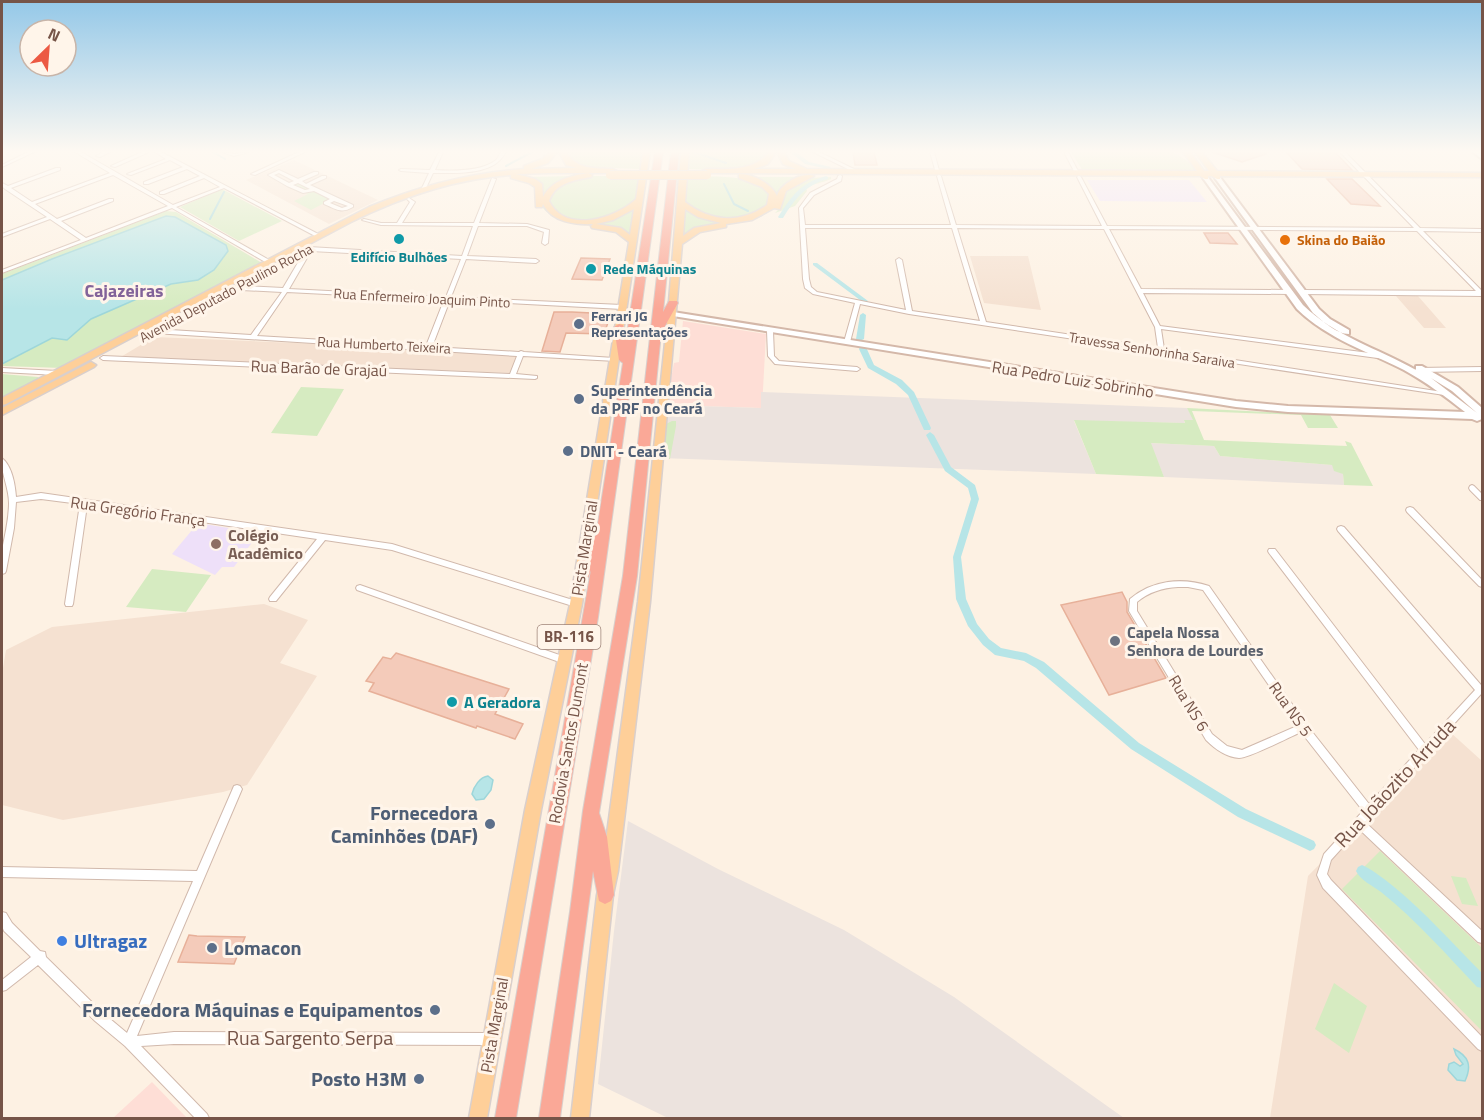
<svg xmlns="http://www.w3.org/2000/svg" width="1484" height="1120" viewBox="0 0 1484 1120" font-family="'Titillium Web',sans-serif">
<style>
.residential{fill:#f5e1d1}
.commercial{fill:#feded6}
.industrial{fill:#ece3de}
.education{fill:#eee0f9}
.green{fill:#d6ebc1}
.water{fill:#b7e5e7;stroke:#9dd6da;stroke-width:1.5}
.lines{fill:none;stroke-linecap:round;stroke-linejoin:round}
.stream{stroke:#9dd6da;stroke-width:2}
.canal{fill:#b7e5e7;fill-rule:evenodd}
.building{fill:#f4cbba;stroke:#e7b099;stroke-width:1.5}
.street-casing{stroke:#d1b9ac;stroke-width:2}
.secondary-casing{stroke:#d4b8a9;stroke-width:4}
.primary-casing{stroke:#d9cfcc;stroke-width:3}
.highway-casing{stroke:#d9cfcc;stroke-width:2}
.street{fill:#fff;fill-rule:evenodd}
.secondary{fill:#fff;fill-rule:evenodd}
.primary{fill:#fecf99;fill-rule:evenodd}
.highway{fill:#faa897;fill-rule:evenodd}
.primary-bridge-casing{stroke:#d9cfcc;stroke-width:10;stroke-linecap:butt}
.primary-bridge{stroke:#fecf99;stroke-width:8}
.culture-dot{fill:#0f9aa8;stroke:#fff5ea;stroke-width:2}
.food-dot{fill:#e8710a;stroke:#fff5ea;stroke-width:2}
.service-dot{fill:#5c6f8a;stroke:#fff5ea;stroke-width:2}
.education-dot{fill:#8d6e63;stroke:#fff5ea;stroke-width:2}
.worship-dot{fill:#6b7280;stroke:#fff5ea;stroke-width:2}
.shop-dot{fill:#3f7fe0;stroke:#fff5ea;stroke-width:2}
.labels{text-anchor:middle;stroke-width:6;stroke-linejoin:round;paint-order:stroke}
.far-food-label{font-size:14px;font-weight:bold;fill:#c56008;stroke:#fff5ea;text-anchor:start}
.far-culture-label{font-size:14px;font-weight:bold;fill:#0d838f;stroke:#fff5ea}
.far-street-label{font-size:14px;fill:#765448;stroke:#fff5ea}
.far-service-label{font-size:14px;font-weight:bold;fill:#4e5e75;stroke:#fff5ea;text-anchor:start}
.shield{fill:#fff5ea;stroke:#9f8479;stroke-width:1.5}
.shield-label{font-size:15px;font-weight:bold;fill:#765448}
.street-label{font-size:16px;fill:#765448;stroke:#fff5ea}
.service-label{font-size:16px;font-weight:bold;fill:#4e5e75;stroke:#fff5ea;text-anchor:start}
.education-label{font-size:16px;font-weight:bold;fill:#785e54;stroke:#fff5ea;text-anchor:start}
.worship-label{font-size:16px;font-weight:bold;fill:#5b616d;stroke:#fff5ea;text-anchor:start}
.culture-label{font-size:16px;font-weight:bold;fill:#0d838f;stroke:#fff5ea;text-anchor:start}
.far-district-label{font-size:18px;font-weight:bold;fill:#82639a;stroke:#fff5ea}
.near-street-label{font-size:20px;fill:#765448;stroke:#fff5ea}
.near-service-label{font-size:20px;font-weight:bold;fill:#4e5e75;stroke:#fff5ea;text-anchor:end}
.near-shop-label{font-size:20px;font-weight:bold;fill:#366cbe;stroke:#fff5ea;text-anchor:start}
</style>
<rect width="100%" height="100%" fill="#fdf1e3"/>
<path class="residential" d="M294,160L378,200L329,224L246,180Z
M970,256H1028L1041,310L984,303Z
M1396,296H1418L1446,328H1424Z
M154,337L343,345L518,356L510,373L119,358Z
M264,604L308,620L280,663L317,676L247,785L223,792L63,820L2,805V674L6,650L52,627Z
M1450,732L1482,761V1118H1270L1308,876Z"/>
<path class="commercial" d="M683,321L766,334L762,408L666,405L674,363L679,362Z
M152,1082L187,1118H113Z"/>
<path class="industrial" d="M761,392L1187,408L1194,420L1184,421L1185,423L1074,421L1096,474L661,458L666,405L761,408Z
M1150,443L1214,446L1220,456L1332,465L1343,474L1344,485L1164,477Z
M628,821L718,869L844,930L954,997L1124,1118H668L598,1084L614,931Z"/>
<path class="education" d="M1087,180H1189L1207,202L1100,201Z
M198,523L259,533L234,567H222L215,575L172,554Z"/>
<path class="green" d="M565,152H645L642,169L586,167L575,164Z
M688,152H771C754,176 713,169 687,169Z
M1071,152H1173L1189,162L1196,171L1129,169L1125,172L1083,171Z
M576,176C490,206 589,241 635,208L630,236C602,216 562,233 541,206L542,187L526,177Z
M591,176H641L636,200L632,205L603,219H572L552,209L548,198L561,185Z
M686,177C705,177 777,171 769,204L753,215L725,219L699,214L685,203Z
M750,177H802C768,188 786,203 765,214C739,230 707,218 681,237L684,209C703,223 753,230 771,209C774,206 775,200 777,196C771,184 761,181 750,177Z
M831,177V179C822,183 815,183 806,188L807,191L795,206L775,213L780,208L787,187L808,178Z
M298,182L332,199L311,210L294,201L308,194L290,186Z
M222,189L282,221L239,241L180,207Z
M166,211L176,212L262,263L63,368L2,366V274Z
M2,374L38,377L39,378L2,398Z
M301,387L344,389L317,436L271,433Z
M1187,408L1330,415L1338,428H1308L1301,415L1192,411L1204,440L1347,446L1345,441L1351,443L1373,486L1344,485L1343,474L1334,471L1332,465L1220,456L1214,446L1151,443L1164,477L1096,474L1074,420L1185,423L1184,420H1193Z
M672,421H676V426L670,459L661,458L664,425Z
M152,569L211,575L186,612L126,607Z
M1380,851L1482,948V1031L1342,889Z
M1451,876L1466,878L1478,906L1462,904Z
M1334,983L1367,1006L1349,1053L1315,1029Z"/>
<path class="water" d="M166,216L175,217L226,245L228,251L214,270L198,280L171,284L91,319L67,340L52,338L2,364V280L52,259Z
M488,776L493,780L491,790L484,799L476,800L472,794C474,786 480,777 488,776Z
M1454,1049C1469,1056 1472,1066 1465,1081L1457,1080L1448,1070L1449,1064L1454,1062L1460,1066L1463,1064L1456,1055Z"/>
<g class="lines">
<path class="stream" d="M213,152L225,159
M694,152L726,163
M506,166L532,152
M724,184L734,204L748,211
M210,219L224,192"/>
<path class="canal" d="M790,152H796L809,162L831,167L828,169L805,164Z
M826,176L828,177V179C805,185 795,199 783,218H779L778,217C792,196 800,183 826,176Z
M813,263H817L868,301V303H864L813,265Z
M863,313L866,315L864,339L860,341L856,339L860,315Z
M860,347H866L874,365L902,380L914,392L931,428L930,430H924L908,395L896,384L868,368L859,349Z
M930,432L934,435L951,467L975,485L979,499L961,557L966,599L977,624L989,639L1001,648L1026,653L1044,662L1139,743L1246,809L1314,841L1316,845L1314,849L1310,851L1306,849L1238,817L1131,749L1036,668L1024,661L995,655L983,645L968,626L956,599L953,557L971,499L968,488L945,471L926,435Z
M1362,865C1373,870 1383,878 1393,886C1425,912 1453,944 1482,973V988L1477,987C1446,954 1416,920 1381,892C1373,886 1360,880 1356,871L1358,867Z"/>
</g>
<path class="building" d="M853,152H874L877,165H855Z
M1212,152H1266V154L1242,162Z
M1286,152H1335L1352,170L1302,169Z
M1327,179H1352L1380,206L1351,204Z
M1204,233H1228L1237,244L1210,243Z
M581,258L610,259L602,280L572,279Z
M554,312H572L611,314L604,334L566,333L560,352L542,351Z
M1122,592L1127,602V612L1166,678L1109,695L1061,605Z
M396,653L509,689L495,714L523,724L515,739L477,726L476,728L369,691L374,683L366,681L383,657L391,659Z
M189,935L197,936L245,937L234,964L178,962Z"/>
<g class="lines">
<g class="street-casing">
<path id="street" d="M28,152H34L2,167V165Z
M75,152H81L173,205L220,187L204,178L164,194H160V192L200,176L187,169L148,184H144V182L183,167L170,160L131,175L127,174L166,159L155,152H161L322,236L317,237L224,188L176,207L271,261V263H267L172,208L2,273V270L81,240L50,219L2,237V234L47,217L5,189L2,186V183L8,186L56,168H60V170L11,188L32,202L110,173ZM113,175L168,206L86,238L61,221L113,201V199H109L57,219L35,204Z
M103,152H110L100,157L96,156Z
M142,152H149L115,167L111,166Z
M222,152L234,154L249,152L234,156Z
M299,152H305L255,175L251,174Z
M439,152H443L435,170C452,171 481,172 496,160C498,158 499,155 501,152H506C504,155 502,158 500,160C486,175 452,173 433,173L426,188L424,189L422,188L429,173L401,171L399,170L401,169L430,170Z
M813,152H819L860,172L856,173Z
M930,152H934L940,174L936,173Z
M1064,152H1068L1079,173V174L1075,173Z
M1340,152H1345L1420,228L1482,229V232L1423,231L1482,291V296L1302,294L1299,292L1302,290L1476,291L1417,231L1109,229L1141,289L1290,290L1293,292L1290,294L1143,293L1160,326L1385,355L1388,357L1385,359L1161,329L1164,349L1449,393L1452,395L1451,396L909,314L860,304L850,342L847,344L844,342L855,303L813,294L805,288L803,279L799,208L810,193L837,179L838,176L840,175L842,176L841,181L814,195L803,208L805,225H951L937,176L939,175L941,176L956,225L1102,226L1077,177L1079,176L1081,177L1107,226L1414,228ZM805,228H952L980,321L912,311L902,260L899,258L896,260L906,310L817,292L811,287L809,279ZM957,228L1104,229L1155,327L1158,348L986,322Z
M279,170L298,179L314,172H318V174L302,181L306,184L322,176H326V178L310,185L353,205V207C341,214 336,209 324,204V202L330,199L314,191L303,193L287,186L268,175ZM279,173L294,181L289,183L274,175ZM298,183L310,189L305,190L293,185ZM334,201L348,206L342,208L330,203Z
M492,178L496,179L479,223L527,224L549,230L548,243L545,245L542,243L544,232L527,226H478L467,256L536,259L539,261L536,263L466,259L451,297L622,305L625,307L622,309L450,300L432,347L519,352L521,351L524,352L614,358L617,360L616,361L523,356L516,374L537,376V378L535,379L103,360L100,358L103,356L510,374L517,356L154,333L151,331L154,329L251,335L282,292L222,289L219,287L222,285L283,288L306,249L309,247L462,256L473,226L381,225L362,220L364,219L381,223H397L410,202L407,199L409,198L415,202L402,223H474ZM311,251L461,259L446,297L289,289ZM287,292L444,300L426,346L257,336Z
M770,329L773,331L774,356L779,361L857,367L860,369L857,371L775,364L768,356L767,331Z
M1482,367V371L1418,372L1415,370L1418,368Z
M2,368L57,371L60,373L57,375L2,372Z
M2,458C12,466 15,484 16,497L41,493L392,544L576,601L579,602L580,604L579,606L576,607L392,550L325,540L276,601H270L269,599L270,597L317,539L87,505L73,604L72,606H66L65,604L80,504L41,499L16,502L14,528L6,571L5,573L2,574C2,566 1,558 2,550C5,535 9,519 9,503C9,487 0,471 2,458Z
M1472,485L1474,486L1482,494V500H1480L1470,490L1469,488L1470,486Z
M1410,507L1413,508L1482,580V587L1479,586L1407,512L1406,510L1407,508Z
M1341,526L1344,527L1481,685L1482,684V693L1365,822L1482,931V943L1478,942L1359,829L1331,860L1327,874L1331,880L1482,1037V1051L1478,1049L1323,888L1317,875L1324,854L1363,811L1301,732C1290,737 1249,758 1239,758C1226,757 1215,749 1206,740L1129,611L1130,599C1152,580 1182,577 1209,586L1306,724L1369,804L1419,750L1269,553L1268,551L1269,549H1275L1425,744L1475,690L1338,531L1337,529L1338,527ZM1178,587H1188L1203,590L1297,726L1242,750L1227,746L1212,734L1137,611V602C1149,592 1162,588 1178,587Z
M360,585L568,658L569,660L568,662L565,664L357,590L356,588L357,586Z
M237,785L240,786L242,789L137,1036L174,1032L492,1033L496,1035L498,1039L496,1043L492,1045L174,1044L141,1046L207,1114L209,1118H195L125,1046L95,1021L38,965L6,990L2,991V980L31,957L4,931L2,926V912L6,913L12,923L40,951L45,952L46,957L103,1013L127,1033L193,881L2,877V867L197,871L234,786Z"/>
</g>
<g class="secondary-casing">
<path id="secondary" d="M1473,152H1480L1482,154V159Z
M1203,176H1207L1303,305C1336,337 1377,348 1416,370V366H1422L1458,387L1482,408V419L1477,421L1472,419L1288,412L1236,407L673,316L669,314L673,312L1236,401L1288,406L1465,412C1446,397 1426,382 1404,370C1367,351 1328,339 1297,309L1203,178ZM1431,378L1452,391L1477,413Z
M1215,176H1219L1319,309L1330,319L1349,330V334C1336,334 1323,321 1313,313L1215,178Z"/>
</g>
<g class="primary-casing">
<path id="primary" d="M550,152H557L548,163L531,169L577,168L566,165L559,152H566C577,170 594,168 613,169L617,171L613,173H588L592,175L591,177C574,180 555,183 549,201C565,234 615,219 636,199L643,152H650L582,604L541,810L487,1118H469L525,810L570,604L629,242L616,232L592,228L591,226L593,224C575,225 552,222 543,204L542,207H536L535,187L529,183L511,178V175C454,179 402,197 351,222L6,404L2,405V398L369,207C419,186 470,173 524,169V166L542,159ZM550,173H588C570,176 552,180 543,197L542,184L535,179L516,174ZM634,209L630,235L621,228L596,224L613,220Z
M681,152H689L685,202C710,222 741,224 767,205L769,194L762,187L739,178V174C753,174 771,183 777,196C780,184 803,171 814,176L786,191L780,209L774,208L752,220L726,224V227L700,232L682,244L650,602L618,871L613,895L589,1118H571L597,895L602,871L638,602L668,314ZM685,209L698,217L721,223L694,228L683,236Z
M769,152H776L768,164L754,169H796L783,164L777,152H784L789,161L807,169L1197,171L1183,152H1190L1204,171H1209L1195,152H1202L1217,171L1482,173V177L1220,176V179H1217L1212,176H1208V179H1205L1200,176L706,173L702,171L706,169C729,169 753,172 769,152Z
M91,362L96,365L94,367L2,415V408Z"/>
</g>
<g class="highway-casing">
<path id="highway" d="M655,152H663L598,617L516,1118H495L591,570L583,591H573L571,587L588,541L590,537L596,536L623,363L619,360L614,327L619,324L623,325L626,340Z
M671,152H679L663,312L669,301H677L678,303L661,333L637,576L599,813L607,837L614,895L611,901L605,904L599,901L593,871L560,1118H539L570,912L583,811L623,576Z"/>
</g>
<use href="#street" class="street"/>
<use href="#secondary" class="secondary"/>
<use href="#primary" class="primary"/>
<use href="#highway" class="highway"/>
<g class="primary-bridge-casing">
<path id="primary-bridge" d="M610,175H707"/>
</g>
<use href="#primary-bridge" class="primary-bridge"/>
</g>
<linearGradient id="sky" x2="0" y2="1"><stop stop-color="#94c8e8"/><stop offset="0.49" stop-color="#fef9f2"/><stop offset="1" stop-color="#fef9f2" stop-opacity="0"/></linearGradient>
<rect width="1484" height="309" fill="url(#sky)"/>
<g class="culture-dot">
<circle cx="399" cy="239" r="6"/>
<circle cx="591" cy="269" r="6"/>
<circle cx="452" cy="702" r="6"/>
</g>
<circle class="food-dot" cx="1285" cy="240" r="6"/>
<g class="service-dot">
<circle cx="579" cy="324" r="6"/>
<circle cx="579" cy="399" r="6"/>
<circle cx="568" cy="451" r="6"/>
<circle cx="490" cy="824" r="6"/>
<circle cx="212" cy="948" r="6"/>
<circle cx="435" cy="1010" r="6"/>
<circle cx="419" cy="1079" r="6"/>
</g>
<circle class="education-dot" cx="216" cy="544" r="6"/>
<circle class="worship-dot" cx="1115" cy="641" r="6"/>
<circle class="shop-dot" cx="62" cy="941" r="6"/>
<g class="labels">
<g class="far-food-label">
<text x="1297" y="245">Skina do Baião</text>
</g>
<g class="far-culture-label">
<text x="399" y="262">Edifício Bulhões</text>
<text x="603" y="274" text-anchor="start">Rede Máquinas</text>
</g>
<g class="far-street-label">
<text transform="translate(226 293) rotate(-28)" y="5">Avenida Deputado Paulino Rocha</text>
<text transform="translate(422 298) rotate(3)" y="5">Rua Enfermeiro Joaquim Pinto</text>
<text transform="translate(384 345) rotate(3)" y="5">Rua Humberto Teixeira</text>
<text transform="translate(1152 350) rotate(9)" y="5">Travessa Senhorinha Saraiva</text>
</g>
<g class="far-service-label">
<text x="591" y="321">Ferrari JG<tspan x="591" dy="16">Representações</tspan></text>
</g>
<rect class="shield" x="537.5" y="625" width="63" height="24" rx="4.5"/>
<g class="shield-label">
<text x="569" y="642">BR-116</text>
</g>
<g class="street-label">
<text transform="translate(319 368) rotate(2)" y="6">Rua Barão de Grajaú</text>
<text transform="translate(1073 379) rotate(9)" y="6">Rua Pedro Luiz Sobrinho</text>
<text transform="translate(138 511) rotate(8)" y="6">Rua Gregório França</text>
<text transform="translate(584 548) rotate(-81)" y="6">Pista Marginal</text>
<text transform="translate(1189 703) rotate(59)" y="6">Rua NS 6</text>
<text transform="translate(1291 709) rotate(55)" y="6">Rua NS 5</text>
<text transform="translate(568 743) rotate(-80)" y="6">Rodovia Santos Dumont</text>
<text transform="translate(494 1025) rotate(-80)" y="6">Pista Marginal</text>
</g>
<g class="service-label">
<text x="591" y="396">Superintendência<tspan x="591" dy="18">da PRF no Ceará</tspan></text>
<text x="580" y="457">DNIT - Ceará</text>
</g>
<g class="education-label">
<text x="228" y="541">Colégio<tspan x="228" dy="18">Acadêmico</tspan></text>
</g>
<g class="worship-label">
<text x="1127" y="638">Capela Nossa<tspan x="1127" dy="18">Senhora de Lourdes</tspan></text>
</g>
<g class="culture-label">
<text x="464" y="708">A Geradora</text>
</g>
<g class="far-district-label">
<text x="124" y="297">Cajazeiras</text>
</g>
<g class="near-street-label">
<text transform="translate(1395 783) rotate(-47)" y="7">Rua Joãozito Arruda</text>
<text x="310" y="1045">Rua Sargento Serpa</text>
</g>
<g class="near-service-label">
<text x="478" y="820">Fornecedora<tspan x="478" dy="23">Caminhões (DAF)</tspan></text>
<text x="224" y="955" text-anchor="start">Lomacon</text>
<text x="423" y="1017">Fornecedora Máquinas e Equipamentos</text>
<text x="407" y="1086">Posto H3M</text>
</g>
<g class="near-shop-label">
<text x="74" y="948">Ultragaz</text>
</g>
</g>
<rect width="1484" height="1120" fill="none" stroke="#765448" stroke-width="6"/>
<g transform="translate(48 48) rotate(25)"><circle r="28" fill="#fff5ea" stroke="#c8b5a9" stroke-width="1.5"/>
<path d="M0-4.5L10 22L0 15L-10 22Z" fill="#ec5943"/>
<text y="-9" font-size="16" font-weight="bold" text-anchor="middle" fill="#765448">N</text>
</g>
</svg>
